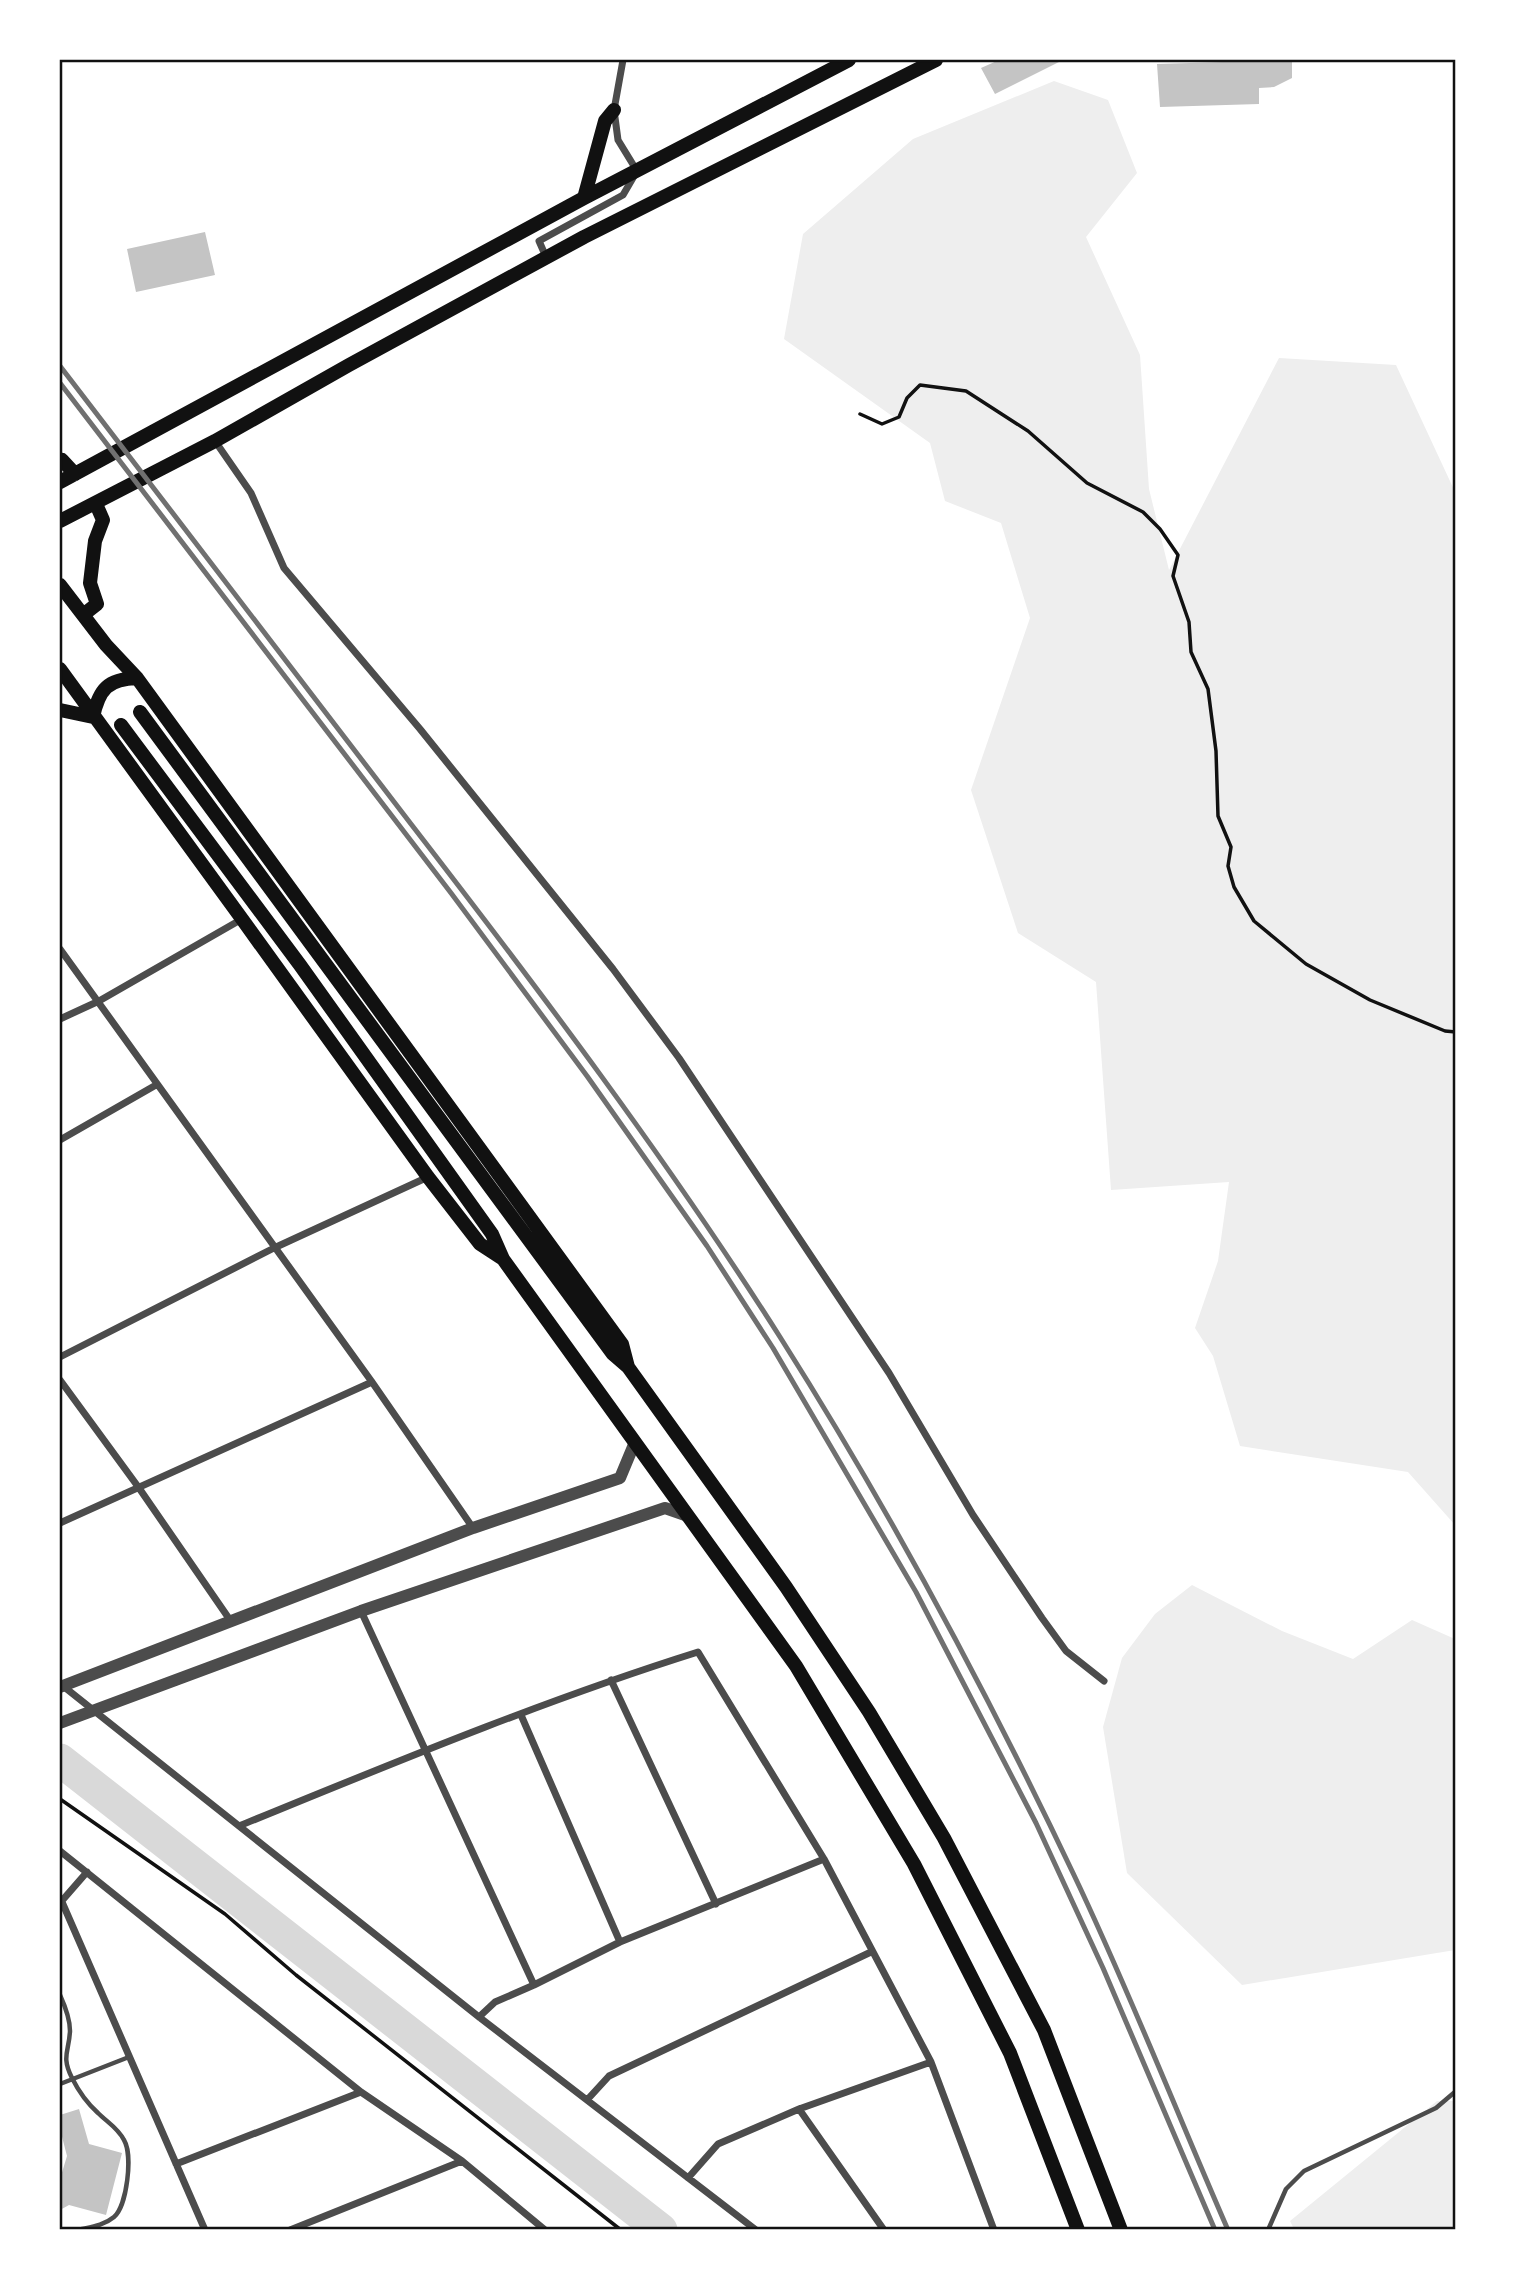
<svg xmlns="http://www.w3.org/2000/svg" width="1515" height="2289" viewBox="0 0 1515 2289" font-family="Rubik,sans-serif">
<style>
.green{fill:#eee}
.lines{fill:none;stroke-linecap:round;stroke-linejoin:round}
.river{stroke:#d9d9d9;stroke-width:33}
.building{fill:#c4c4c4}
.path{stroke:#111;stroke-width:3.5}
.service{stroke:#4c4c4c;stroke-width:4.5}
.minor{stroke:#4c4c4c;stroke-width:7}
.tertiary{stroke:#4c4c4c;stroke-width:12}
.primary{stroke:#111;stroke-width:14}
.rail{stroke:#707070;stroke-width:5}
.neatline{fill:none;stroke:#111;stroke-width:2.5}
</style>
<rect width="100%" height="100%" fill="#fff"/>
<path class="green" d="M1054,81L1108,100L1137,173L1086,237L1140,355L1149,489L1169,570L1279,358L1396,365L1456,494L1455,1525L1408,1472L1240,1446L1213,1356L1195,1328L1218,1261L1229,1182L1111,1190L1096,982L1018,933L971,790L1030,618L1001,523L945,501L930,443L784,339L803,234L913,139Z
M1192,1585L1282,1631L1353,1659L1412,1620L1455,1639V1950L1242,1985L1127,1873L1103,1727L1122,1658L1155,1614Z
M1437,2101H1455V2229H1294L1290,2221Z"/>
<g class="lines">
<path class="river" d="M60,1760L661,2230"/>
</g>
<path class="building" d="M999,60H1063L995,94L981,68Z
M1292,60V78L1274,87L1259,88V104L1160,107L1157,64Z
M205,232L215,275L136,292L127,249Z
M79,2109L89,2144L122,2153L106,2215L69,2205L60,2210V2179L67,2156L60,2129V2115Z"/>
<g class="lines">
<path class="path" d="M860,414L882,424L899,417L907,398L920,385L966,391L1028,431L1087,483L1143,512L1160,529L1178,555L1173,576L1189,622L1191,652L1208,689L1216,751L1218,816L1231,847L1228,866L1234,887L1254,921L1306,964L1370,1000L1445,1031L1456,1032
M60,1799L225,1914L296,1975L621,2230"/>
<path class="service" d="M60,1995C65,2006 70,2018 70,2031C69,2052 61,2056 72,2078C78,2090 88,2104 98,2113C107,2122 118,2128 124,2140C133,2155 127,2206 114,2217C103,2226 91,2227 78,2230
M60,2084L129,2057
M1268,2230L1286,2189L1304,2171L1436,2108L1456,2091"/>
<path class="minor" d="M546,257L539,241L623,195L637,171L618,140L614,110L623,60
M215,441L251,493L284,568L420,729L613,969L679,1058L889,1373L973,1515L1042,1618L1066,1651L1104,1681
M60,949L372,1382L473,1528
M60,1019L99,1001L242,919
M60,1140L156,1085
M60,1357L274,1248L428,1177
M60,1380L139,1488L230,1620
M60,1523L372,1382
M361,1611L534,1985
M611,1680L716,1904
M63,1686L479,2017L756,2230
M521,1715L620,1942
M239,1826C391,1764 542,1701 698,1652L824,1859L931,2062L994,2230
M60,1851L361,2092L462,2161L545,2230
M62,1902L205,2230
M60,1903L87,1872
M479,2017L495,2002L534,1985L620,1942L824,1859
M587,2100L609,2076L871,1952
M799,2109L884,2230
M176,2164L361,2092
M688,2178L718,2144L799,2109L931,2062
M290,2230L462,2161"/>
<path class="tertiary" d="M60,1687L473,1528L620,1478L635,1442
M60,1723L361,1611L665,1508L688,1516"/>
<path class="primary" d="M584,198L605,121L614,110
M60,461L62,460L75,474
M60,482L584,198L849,60
M60,521L215,441L349,365L584,237L936,60
M60,585L106,645L137,678L622,1344L628,1367
M83,615L97,604L90,583L95,541L103,520L96,504
M60,669L242,919L428,1177L480,1244L503,1259
M60,710L93,717
M140,712L613,1354L628,1367L786,1587L869,1712L944,1838L1044,2030L1121,2230
M93,717C99,689 108,679 137,678
M121,725L300,965L492,1234L503,1259L796,1666L914,1864L1010,2053L1078,2230"/>
<path class="rail" d="M60,366C176,519 294,671 411,824C540,991 667,1159 780,1337C889,1509 986,1690 1073,1873C1129,1990 1176,2111 1228,2230
M60,383L451,893L587,1076L707,1246L773,1348L916,1592L1036,1823L1103,1968L1215,2230"/>
</g>
<rect width="1515" height="2289" fill="none" stroke="#ffffff" stroke-width="122"/>
<rect x="61" y="61" width="1393" height="2167" class="neatline"/>
</svg>
